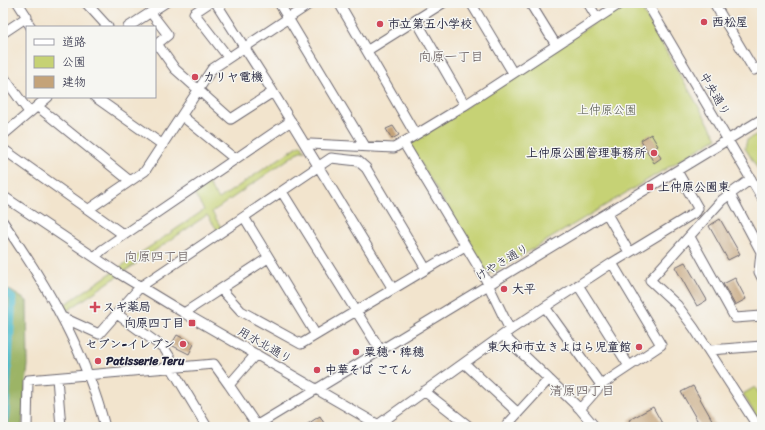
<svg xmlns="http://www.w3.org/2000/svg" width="765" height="430" viewBox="0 0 765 430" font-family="Sriracha,'Klee One',sans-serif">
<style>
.green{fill:#c6d274;stroke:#747a58}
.forest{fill:#9cb466;stroke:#5f6b50}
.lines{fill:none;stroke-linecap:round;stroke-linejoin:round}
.canal{stroke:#51bccd;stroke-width:7}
.building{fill:#c4a379}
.minor-casing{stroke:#6b666e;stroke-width:11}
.minor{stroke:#fff;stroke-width:9}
.poi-dot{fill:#d1495b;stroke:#f6f6f2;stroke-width:1.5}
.labels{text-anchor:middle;stroke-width:3;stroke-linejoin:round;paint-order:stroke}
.poi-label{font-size:12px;font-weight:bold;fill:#22223b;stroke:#f6f6f2;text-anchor:start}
.street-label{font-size:12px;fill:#22223b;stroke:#f6f6f2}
.park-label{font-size:12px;fill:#53574c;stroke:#f6f6f2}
.neighbourhood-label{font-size:13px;fill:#5b4f51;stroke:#f6f6f2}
</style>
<rect width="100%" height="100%" fill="#f6f6f2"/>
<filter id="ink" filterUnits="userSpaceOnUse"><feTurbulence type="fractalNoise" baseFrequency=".025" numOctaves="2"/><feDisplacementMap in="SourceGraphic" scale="8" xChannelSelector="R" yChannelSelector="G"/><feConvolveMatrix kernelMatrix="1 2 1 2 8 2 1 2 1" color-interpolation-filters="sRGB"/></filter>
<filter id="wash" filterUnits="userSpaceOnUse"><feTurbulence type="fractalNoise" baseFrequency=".012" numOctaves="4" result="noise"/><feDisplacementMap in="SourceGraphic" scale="16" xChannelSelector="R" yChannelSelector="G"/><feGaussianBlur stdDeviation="0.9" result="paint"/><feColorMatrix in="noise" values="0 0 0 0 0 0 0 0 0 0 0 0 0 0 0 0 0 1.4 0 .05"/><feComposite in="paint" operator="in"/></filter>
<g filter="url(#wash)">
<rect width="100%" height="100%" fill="#f2e4cd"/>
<path class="green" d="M625,3H638L717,138L493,273L486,272L409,144Z
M762,131V176L745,148L747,140Z
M301,144L305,151H300L212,212L222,229L218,231L207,215L67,311L64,305L204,210L193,192L208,182L213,192L219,199Z
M755,387L762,399V418L759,421L743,394Z"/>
<path class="forest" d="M6,288L27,301L28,365L22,427H3V291Z"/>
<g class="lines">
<path class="canal" d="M3,290L13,298L5,427"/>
</g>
<g id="blocks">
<path class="building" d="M393,126L399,135L392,139L386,129Z
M651,134L658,146L655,148L661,158L654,163L641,140Z
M720,219L740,254L728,260L709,226Z
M685,262L707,300L697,306L675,267Z
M735,278L746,299L735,305L723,284Z
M177,335L194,344L189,354L171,345Z
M693,386L715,425L711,427H701L681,392Z
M653,407L664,427H633L629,420Z
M320,416L326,427H303Z"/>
</g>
</g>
<g filter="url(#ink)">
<use href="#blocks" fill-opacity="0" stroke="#6b666e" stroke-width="1"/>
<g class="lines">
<g class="minor-casing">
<path id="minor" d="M86,3L108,27
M209,3L194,13L228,57
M216,3L273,92L393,289
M279,3L365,146
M339,3L415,134
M471,3L513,73
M530,3L556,45
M588,3L597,18
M647,3L762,198
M714,3L754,70L762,66
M151,13L168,35L157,44L175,69L231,119L273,92
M25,18L31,27
M416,20L465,105
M128,27L165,3
M3,33L27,17L18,3
M368,50L443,3
M3,76L29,112
M95,97L163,145
M37,106L130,181
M182,116L235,159
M3,135L48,97
M403,142L485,278L510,330
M306,146L310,144L394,148L465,105L621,3
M3,149L124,235
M751,179L722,200L650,280L677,305L694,328L758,427
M282,192L381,351
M730,194L761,252L759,272L762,278
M3,196L118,273L184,313L382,427
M89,209L145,171L212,69L311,3
M607,214L629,252
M244,217L316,335
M3,222C47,285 86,353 105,427
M690,237L735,318L762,316
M95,257L102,250L291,121
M578,285L629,366
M221,289L241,311L301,344L465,246
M545,307L601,385
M184,313L268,258
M117,314L164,348L176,367
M62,317L99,334L140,287L331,158L358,161L366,168L426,269
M503,335L580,409L595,427
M710,350L762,346
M256,354L229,385L257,426
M464,363L518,413
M171,367L207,427
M57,378L61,427
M424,391L470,427
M580,409L601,385L661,345L612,263
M27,427L28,380L214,364L229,385
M254,427L762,119
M375,427L510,330L612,263L696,212L698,208L677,171
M505,427L549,379"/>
</g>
<use href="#minor" class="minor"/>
</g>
</g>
<g class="poi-dot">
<circle cx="704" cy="22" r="4"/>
<circle cx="380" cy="24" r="4"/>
<circle cx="195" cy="77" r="4"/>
<circle cx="654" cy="153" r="4"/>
<rect x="646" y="183" width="8" height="8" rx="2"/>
<circle cx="504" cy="289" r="4"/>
<path d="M93 301h4v4h4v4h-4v4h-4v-4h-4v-4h4z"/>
<rect x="188" y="319" width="8" height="8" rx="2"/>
<circle cx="183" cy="344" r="4"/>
<circle cx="639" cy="347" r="4"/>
<circle cx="356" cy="352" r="4"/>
<circle cx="98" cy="361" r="4"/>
<circle cx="317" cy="370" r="4"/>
</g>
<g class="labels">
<g class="poi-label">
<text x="712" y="26">西松屋</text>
<text x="388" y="28">市立第五小学校</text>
<text x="203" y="81">カリヤ電機</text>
<text x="646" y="157" text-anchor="end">上仲原公園管理事務所</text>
<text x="658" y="191">上仲原公園東</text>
<text x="512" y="293">大平</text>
<text x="103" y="311">スギ薬局</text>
<text x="184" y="327" text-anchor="end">向原四丁目</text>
<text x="175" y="348" text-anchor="end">セブン-イレブン</text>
<text x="631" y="351" text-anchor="end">東大和市立きよはら児童館</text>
<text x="364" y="356">粟穂・稗穂</text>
<text x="106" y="365">Patisserie Teru</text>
<text x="325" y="374">中華そば ごてん</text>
</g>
<g class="street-label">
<text transform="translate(715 94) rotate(60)" y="4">中央通り</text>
<text transform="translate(502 262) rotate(-31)" y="4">けやき通り</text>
<text transform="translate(265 345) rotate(30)" y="4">用水北通り</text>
</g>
<g class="park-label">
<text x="607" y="114">上仲原公園</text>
</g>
<g class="neighbourhood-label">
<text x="451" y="61">向原一丁目</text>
<text x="157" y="261">向原四丁目</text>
<text x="582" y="395">清原四丁目</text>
</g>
</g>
<rect width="765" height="430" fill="none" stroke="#f6f6f2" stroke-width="16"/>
<rect x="26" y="26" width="130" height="72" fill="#f6f6f2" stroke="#a1a1a9"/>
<rect x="34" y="39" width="20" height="6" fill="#ffffff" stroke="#a1a1a9"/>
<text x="62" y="46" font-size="12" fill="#22223b">道路</text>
<rect x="34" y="56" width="20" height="12" fill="#c6d274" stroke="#a1a1a9"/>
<text x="62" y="66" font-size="12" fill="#22223b">公園</text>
<rect x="34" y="76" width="20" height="12" fill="#c4a379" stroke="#a1a1a9"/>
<text x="62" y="86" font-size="12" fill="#22223b">建物</text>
</svg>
